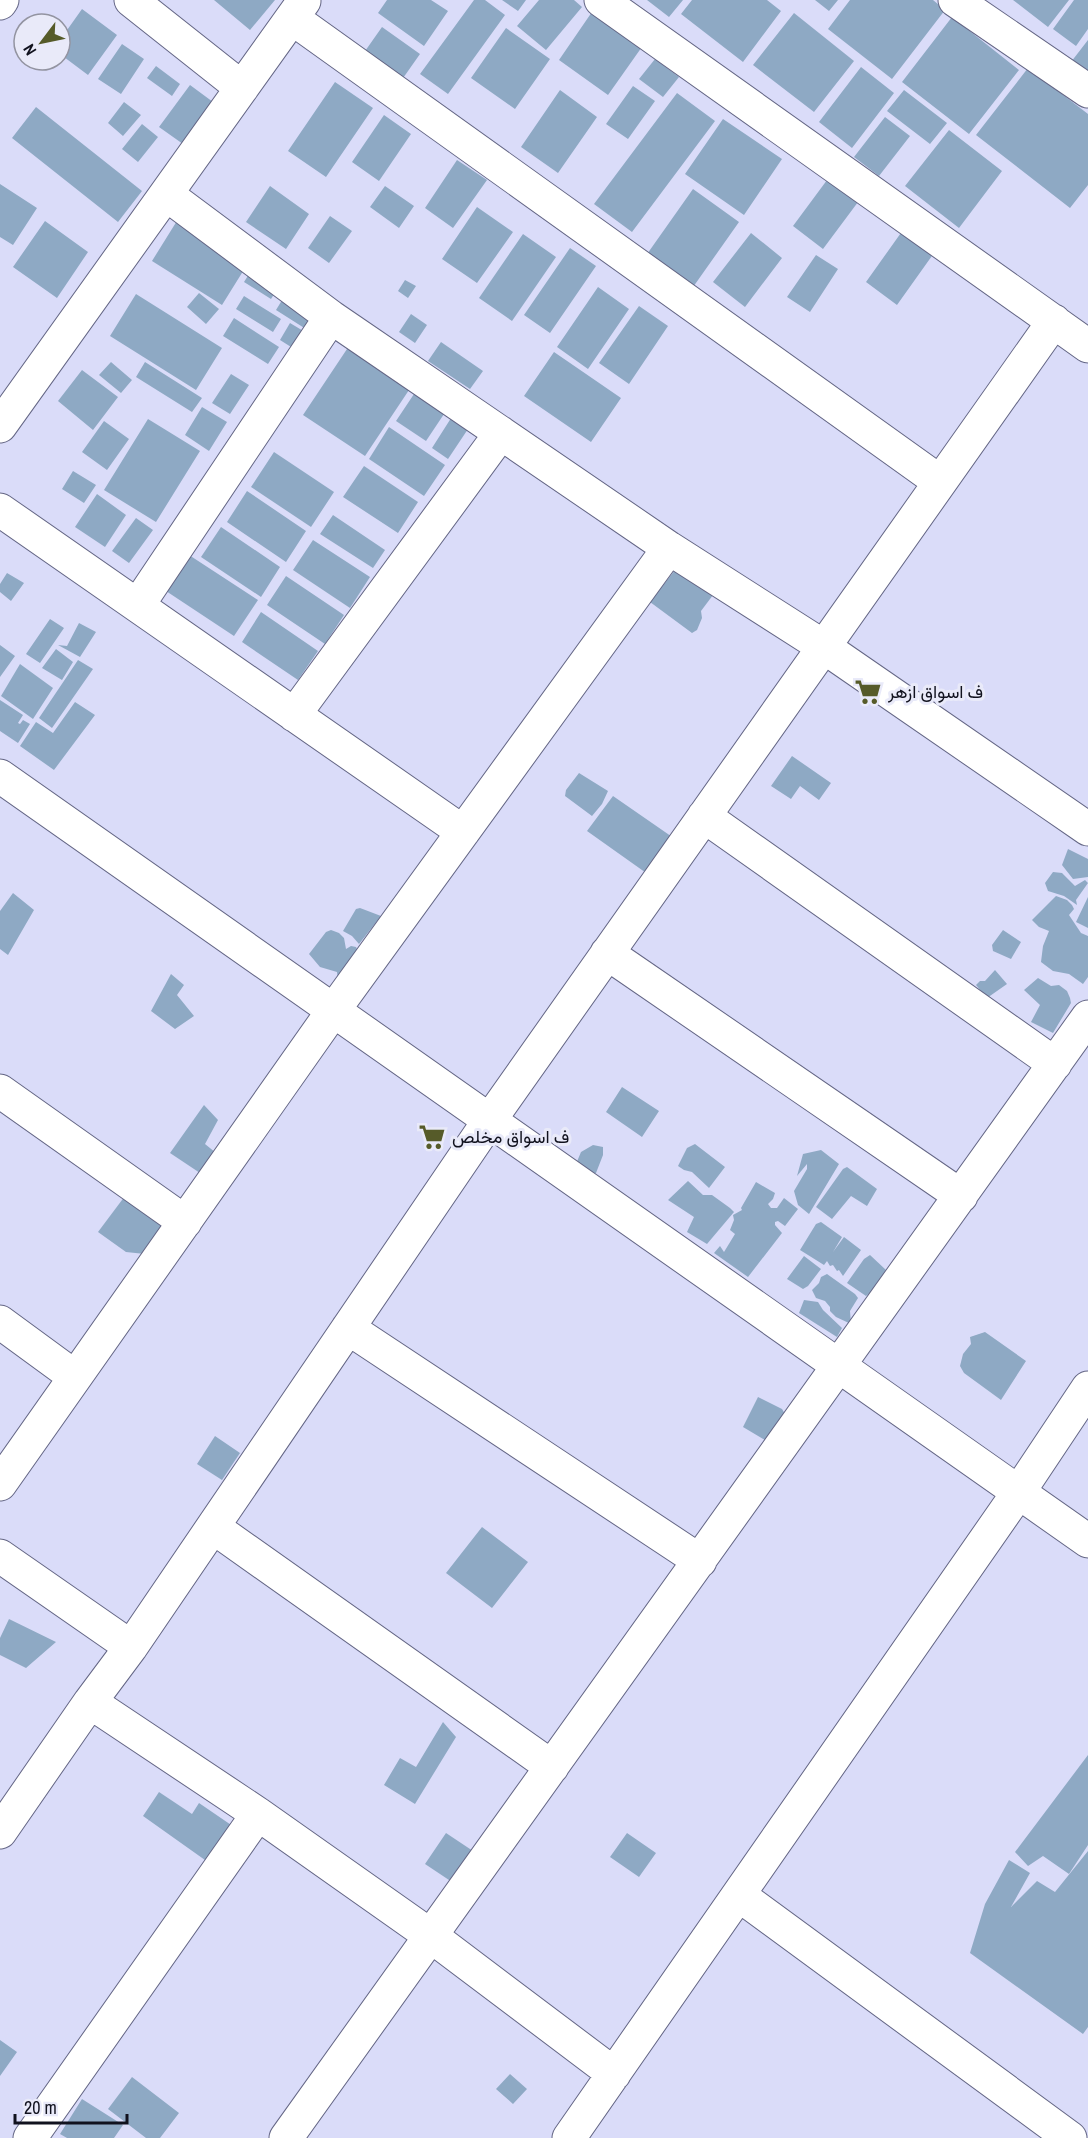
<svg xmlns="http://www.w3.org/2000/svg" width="1088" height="2138" viewBox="0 0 1088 2138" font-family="'Archivo Narrow',Vazirmatn,sans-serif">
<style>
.building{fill:#8ea9c4}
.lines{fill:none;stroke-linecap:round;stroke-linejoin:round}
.minor-casing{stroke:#646685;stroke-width:35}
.tertiary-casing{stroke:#646685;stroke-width:35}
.minor{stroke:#fff;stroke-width:33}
.tertiary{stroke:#fff;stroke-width:33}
.labels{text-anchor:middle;stroke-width:6;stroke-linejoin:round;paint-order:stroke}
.poi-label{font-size:18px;fill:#11121e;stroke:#e9eaf9;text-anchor:start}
</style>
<rect width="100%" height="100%" fill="#dadcf9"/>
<path class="building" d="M214,0H275L250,30Z
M387,0H431L448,11L424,46L378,13Z
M474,0H485L505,15L448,94L420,74Z
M502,0H526L518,11Z
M539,0H574L582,7L546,50L517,26Z
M647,0H683L669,17Z
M692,0H767L781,11L743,62L681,14Z
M815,0H838L829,11Z
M850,0H933L945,10L892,79L828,29Z
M1013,0H1069L1048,27Z
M1074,0H1088V29L1076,46L1053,29Z
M82,9L117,35L88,75L60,54V40Z
M594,9L644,44L608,95L559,60Z
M794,13L854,61L814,112L753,65Z
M952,17L1019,70L969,134L902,82Z
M382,27L420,54L401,81L363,54Z
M506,28L550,59L515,109L471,78Z
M1088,40V75L1071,62Z
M122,44L144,59L121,94L98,79Z
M655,59L679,77L663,97L639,79Z
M156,66L180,84L172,96L147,78Z
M861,67L894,93L852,148L819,122Z
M1028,68L1088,114V185L1070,208L976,135Z
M335,82L373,108L326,177L288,151Z
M190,85L213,102L183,144L159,127Z
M633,86L655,101L628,139L606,124Z
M560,90L597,117L558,173L521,147Z
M904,90L947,123L930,144L887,111Z
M677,93L715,121L632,232L594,204Z
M124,102L141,115L123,136L108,123Z
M36,107L142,191L118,222L12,138Z
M384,115L411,134L379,181L352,162Z
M885,117L910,136L879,176L854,157Z
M723,119L782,159L744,215L685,174Z
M142,124L158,137L138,162L122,149Z
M949,130L1002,171L959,228L905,186Z
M457,160L487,180L453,228L425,208Z
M830,176L861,198L823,249L793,226Z
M0,184L37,208L13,245L0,237Z
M270,186L309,214L286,249L246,222Z
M385,186L414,206L399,228L370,207Z
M693,189L739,222L691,290L645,257Z
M477,207L513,232L477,283L442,259Z
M180,216L250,260L222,305L152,261Z
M330,216L352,231L329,263L308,248Z
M45,221L88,252L57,298L13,267Z
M903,230L934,253L897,305L866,282Z
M751,233L782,258L745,307L713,282Z
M523,234L556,257L512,321L479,298Z
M570,248L596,266L550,333L524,315Z
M816,255L838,269L810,312L787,297Z
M254,266L281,283L271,299L244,282Z
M405,280L416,286L408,298L398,291Z
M598,287L629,309L588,369L557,347Z
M287,292L320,312L309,331L276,310Z
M199,293L219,309L206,324L187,307Z
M136,294L222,348L196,390L110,336Z
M244,296L281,319L273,332L236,309Z
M639,306L668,326L629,384L599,363Z
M411,314L427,325L415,343L399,332Z
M234,318L279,347L268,364L223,336Z
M290,323L310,335L299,352L280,340Z
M441,342L483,371L470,389L428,361Z
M351,343L413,384L365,456L303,415Z
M554,352L621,398L591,442L524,396Z
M111,362L132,380L121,393L99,375Z
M145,362L202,398L192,412L136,377Z
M82,370L118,397L93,430L58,401Z
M231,374L249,385L230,414L212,403Z
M418,388L448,408L426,441L396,421Z
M202,407L227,422L209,451L185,435Z
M453,415L470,426L448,459L432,448Z
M148,419L200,451L156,522L104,490Z
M104,421L129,439L107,470L82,452Z
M389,427L445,465L424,496L369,459Z
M274,452L334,492L311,527L251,487Z
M364,466L418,502L398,533L343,497Z
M73,471L96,485L84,503L62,489Z
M247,491L306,531L286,562L227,522Z
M97,494L126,515L105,547L75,527Z
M333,515L385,550L373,568L320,534Z
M136,518L153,530L129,563L112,551Z
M221,527L280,567L261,597L201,557Z
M313,540L370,577L350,608L293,570Z
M189,555L258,600L234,636L166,591Z
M679,565L716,591L701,611L702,618L697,630L692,633L650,602Z
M7,573L24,583L11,601L0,592V584Z
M286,576L344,615L325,644L267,605Z
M261,612L318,651L298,680L242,642Z
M50,619L64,628L40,663L26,654Z
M79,623L96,632L80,657L58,645L67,646Z
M0,645L15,656L0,677Z
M56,649L73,662L62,680L42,668Z
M78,660L93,669L52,728L39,718Z
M20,664L53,688L33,719L1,696Z
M0,700L23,715L18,723L20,724L23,720L30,724L18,743L0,731Z
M75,702L95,715L54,770L20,746L36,722L53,733Z
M792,756L831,783L819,800L800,786L791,799L771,786Z
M579,773L608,791L602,804L592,816L565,796L566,790Z
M613,796L678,841L649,875L587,831Z
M1068,849L1088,859V877L1073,879L1062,865Z
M1053,872L1062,873L1075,886L1085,880L1088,883L1076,900L1077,905L1064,896L1048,891L1045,883Z
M13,893L34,910L8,955L0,949V911Z
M1056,896L1067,900L1072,905L1074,909L1069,915L1081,933L1088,936V977L1083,984L1069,974L1053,971L1041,962L1043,946L1049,931L1039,927L1032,920Z
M1088,897V928L1076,922Z
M360,908L381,916L359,944L352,936L343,931L356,909Z
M331,930L339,933L344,938L346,949L351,946L356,947L361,957L338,980L337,972L320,967L309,954L326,932Z
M1003,930L1021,942L1011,959L993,951L992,945Z
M995,970L1007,984L987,998L976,985L980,981H985Z
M171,974L184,985L177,995L194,1016L175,1029L151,1011Z
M1038,978L1051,986L1059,985L1067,991L1070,998L1071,1003L1053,1033L1031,1022L1040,1005L1024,990Z
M622,1087L659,1111L642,1137L606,1112Z
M204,1105L218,1120L205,1144L221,1157L206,1177L170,1153Z
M695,1144L725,1167L709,1188L692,1172L684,1170L678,1166L687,1148Z
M593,1145L603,1147V1155L596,1173L588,1174L576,1164L581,1152Z
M821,1150L839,1164L809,1214L798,1205L794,1191L807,1169V1164L797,1176L803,1154Z
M847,1167L877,1189L867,1206L851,1196L832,1219L816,1207L843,1169Z
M688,1181L703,1195H712L730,1208L734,1212L707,1244L687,1232L694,1217L668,1200Z
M756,1182L775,1193L773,1199L768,1204L771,1208H777L784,1198L798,1209L785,1226L778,1221L775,1222V1225L782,1233L748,1277L714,1253L720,1246L724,1252L735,1234L730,1230L734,1220L733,1215L742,1210L741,1208Z
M125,1196L166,1226L145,1254L126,1252L98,1232Z
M821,1222L842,1237L833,1252L844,1237L861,1250L843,1276L839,1270L837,1271L833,1265L830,1266L827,1261L824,1265L800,1250L816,1224Z
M870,1255L886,1270L871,1292L866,1296L847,1283L864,1259Z
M804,1256L821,1269L808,1286L803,1289L787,1279Z
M827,1274L855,1294L858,1298L850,1311L851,1324L836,1317L830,1311V1307L825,1301L816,1298L812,1290L819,1283L821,1277Z
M804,1300L818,1302L823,1310L842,1328L837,1337L799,1313Z
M985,1332L1026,1361L1001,1400L964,1373L960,1366L963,1354L971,1344L970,1337Z
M758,1397L782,1409L785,1414L765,1440L743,1427Z
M215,1436L240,1453L222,1480L197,1464Z
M482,1527L528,1562L492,1608L446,1573Z
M9,1619L56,1642L26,1668L0,1655V1638Z
M443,1722L456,1737L415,1804L384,1785L400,1758L416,1767Z
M1088,1755V1845L1069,1874L1043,1856L1028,1866L1015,1852Z
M159,1792L192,1814L199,1803L237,1829L212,1865L143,1816Z
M446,1833L473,1851L452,1882L425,1864Z
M627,1833L656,1853L639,1877L610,1857Z
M1088,1851V2027L1083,2034L970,1953L985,1904L1009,1860L1030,1873L1011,1907L1037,1881L1055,1892Z
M0,2040L17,2052L0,2076Z
M510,2074L527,2089L513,2104L496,2089Z
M132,2077L179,2113L160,2138H146L108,2109Z
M82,2099L123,2125L114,2138H67L60,2134Z"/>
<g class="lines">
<g class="minor-casing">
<path id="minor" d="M131,0L242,88
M601,0L1088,346
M955,0L1088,91
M292,18L940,482
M166,194L331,317L669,548L824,647L1088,829
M0,426L304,1
M0,510L463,832
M138,605L331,317
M294,715L501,433
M0,776L1088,1541
M704,816L1055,1064
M607,953L961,1196
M0,1091L185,1222
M0,1322L75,1377
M348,1328L700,1561
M0,1484L333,1011L669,548
M213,1527L552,1767
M0,1556L131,1647
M90,1702L258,1814L431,1936L614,2074
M0,1832L90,1702L131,1647L489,1121L1054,321
M739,1895L1070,2138
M30,2138L258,1814
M286,2138L1088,1017
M569,2138L1018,1493L1088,1388"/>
</g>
<g class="tertiary-casing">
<path id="tertiary" d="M0,3L2,0"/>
</g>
<use href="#minor" class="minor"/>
<use href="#tertiary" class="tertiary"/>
</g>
<defs>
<g id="supermarket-bare" transform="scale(2.07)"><path d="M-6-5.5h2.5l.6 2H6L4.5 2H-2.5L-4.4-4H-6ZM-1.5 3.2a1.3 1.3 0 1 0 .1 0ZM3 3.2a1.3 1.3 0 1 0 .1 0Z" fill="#565b29" stroke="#e9eaf9" stroke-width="2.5" paint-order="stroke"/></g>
</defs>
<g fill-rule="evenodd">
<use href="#supermarket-bare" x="868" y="692"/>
<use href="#supermarket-bare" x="432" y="1137"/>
</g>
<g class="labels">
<g class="poi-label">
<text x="888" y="698">ف اسواق ازهر</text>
<text x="452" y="1143">ف اسواق مخلص</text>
</g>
</g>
<g transform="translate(42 42) rotate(238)"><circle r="28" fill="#e9eaf9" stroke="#9394a1" stroke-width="1.5"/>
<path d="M0-4.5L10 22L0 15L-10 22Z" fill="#565b29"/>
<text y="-9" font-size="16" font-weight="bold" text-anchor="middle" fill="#11121e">N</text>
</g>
<path d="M15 2114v9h112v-9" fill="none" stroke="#11121e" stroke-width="3"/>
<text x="24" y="2114" font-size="18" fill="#11121e" stroke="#e9eaf9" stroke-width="4.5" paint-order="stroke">20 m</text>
</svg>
